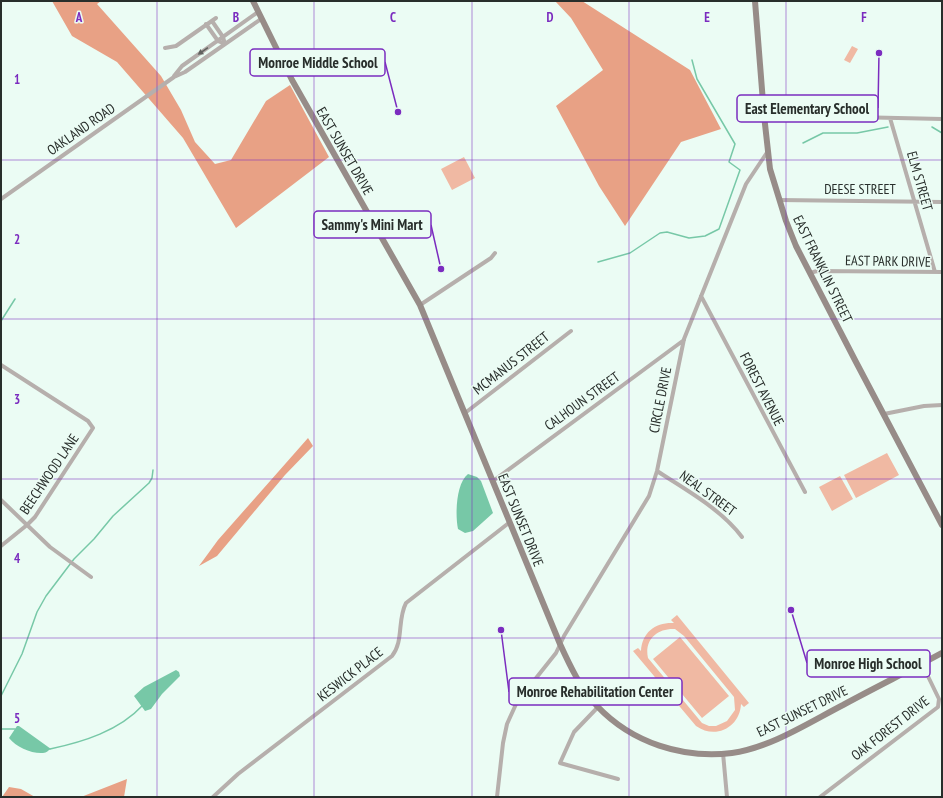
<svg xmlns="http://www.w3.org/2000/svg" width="943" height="798" viewBox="0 0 943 798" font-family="'PT Sans Narrow',sans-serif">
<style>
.green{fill:#f0b9a3;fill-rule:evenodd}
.forest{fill:#e8a185}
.water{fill:#77c8a7}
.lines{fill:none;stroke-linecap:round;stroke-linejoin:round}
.stream{stroke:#77c8a7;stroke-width:1.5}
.street{stroke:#b6afac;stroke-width:4}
.secondary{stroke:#978c88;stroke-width:6}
.oneway{fill:#61625f}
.grid{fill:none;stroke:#7b2cbf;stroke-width:1;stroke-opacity:0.55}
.labels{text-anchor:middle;stroke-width:3;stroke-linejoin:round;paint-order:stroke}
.street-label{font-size:14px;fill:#282e2b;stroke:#ebfcf4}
.grid-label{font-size:13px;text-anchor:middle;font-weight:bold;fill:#7b2cbf;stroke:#ebfcf4;stroke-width:3;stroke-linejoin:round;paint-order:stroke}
.leader{fill:none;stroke:#7b2cbf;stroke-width:1.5}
.callout-dot{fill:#7b2cbf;stroke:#ebfcf4;stroke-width:1.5}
.callout{fill:#ebfcf4;stroke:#7b2cbf;stroke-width:1.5}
.callout-label{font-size:15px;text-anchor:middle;font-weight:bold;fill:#282e2b}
</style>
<rect width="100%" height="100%" fill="#ebfcf4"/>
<path class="green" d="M852,46L858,49L850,63L844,60Z
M464,157L475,178L452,190L441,169Z
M887,453L899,475L856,498L844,475Z
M840,476L853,499L832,511L819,487Z
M677,615L749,703L744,707L741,704C740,727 716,740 696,726L633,651L638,648L641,651C642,632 656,622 674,623L671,620ZM675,629L684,636L734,697L735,710L727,721L716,726H709L702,723L648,658C644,640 657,628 675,629Z
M680,637L729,696L702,718L653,659Z"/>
<path class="forest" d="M52,1H101L97,4L161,76L181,110L195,142L215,164L231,160L266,101L290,85L329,157L236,228L183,138L117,62L72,36Z
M555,1H582L690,70L721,129L681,142L625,226L599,186L556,106L603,70L571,18Z
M308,438L313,446L285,475L217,556L199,566L218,540Z
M127,779L124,797H81Z
M9,787L21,789L35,797H2Z"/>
<path class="water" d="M468,474L477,477L481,481L493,513L473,531L465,533L458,529C455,515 456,483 468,474Z
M176,670L179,672L180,676L162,694L151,709L145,711L134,696L144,687Z
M17,726H19L51,749C48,750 47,753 43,753C32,754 16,747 9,738Z"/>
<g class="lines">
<path class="stream" d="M932,127L942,133
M803,143L823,133H857L888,127
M598,262L630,253L660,233L667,232L689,238L705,236L719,229L740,170L729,162L735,144L697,79L692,60
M1,321L15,299
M1,696L22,654L37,612L46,596L74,559L94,539L113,516L149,483L152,478L153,470
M1,729H15
M50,749C83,742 119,731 143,705"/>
<path class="street" d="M212,21L223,37L225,44
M206,24L218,41L225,44
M165,48L176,46L216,18
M174,76L182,66L258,12
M764,115L942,119
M890,118L935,272
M1,199L174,77L185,72L261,19
M779,200L942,202
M810,273L817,271L942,272
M701,296L805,492
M420,305L491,258L495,253
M1,365L88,421L93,428L35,517L27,525L1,546
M465,413L571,331
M884,414L924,406L942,405
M657,471C686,490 721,509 742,537
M493,481L684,340
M1,500L50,547L91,577
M598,707L574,732L560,763L618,779
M723,753L727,797
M213,797L238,774L392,656C404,641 397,620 406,603L510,522
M497,797L503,743L507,724L517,702L556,653L564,636L649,496L657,471L684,339L746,184L768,151
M820,797L938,707L939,699L922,664"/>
<path class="secondary" d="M253,1L292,80L420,305L560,644C570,666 581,689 597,706C632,743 683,759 732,753C770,748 810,722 843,705C876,687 909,671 942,653
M755,1L764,115L770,169L786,221L796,246L856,362L942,525"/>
</g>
<defs><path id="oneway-solid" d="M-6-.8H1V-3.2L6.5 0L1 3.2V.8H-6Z"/></defs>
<use class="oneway" href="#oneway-solid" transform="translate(203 51) rotate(145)"/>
<path class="grid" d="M157,1V797M314,1V797M472,1V797M629,1V797M786,1V797M1,160H942M1,319H942M1,479H942M1,638H942"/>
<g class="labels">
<g class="street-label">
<text transform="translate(81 129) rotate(-35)" y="5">OAKLAND ROAD</text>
<text transform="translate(345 151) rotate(60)" y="5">EAST SUNSET DRIVE</text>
<text transform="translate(920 181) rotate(74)" y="5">ELM STREET</text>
<text x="860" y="194">DEESE STREET</text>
<text transform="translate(888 261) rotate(1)" y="5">EAST PARK DRIVE</text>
<text transform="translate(823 269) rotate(64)" y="5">EAST FRANKLIN STREET</text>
<text transform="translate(511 363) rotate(-38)" y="5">MCMANUS STREET</text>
<text transform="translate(762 389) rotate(63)" y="5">FOREST AVENUE</text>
<text transform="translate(660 400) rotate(-79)" y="5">CIRCLE DRIVE</text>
<text transform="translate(582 401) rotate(-36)" y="5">CALHOUN STREET</text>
<text transform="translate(49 474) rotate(-56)" y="5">BEECHWOOD LANE</text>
<text transform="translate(708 493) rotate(36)" y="5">NEAL STREET</text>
<text transform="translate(521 520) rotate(68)" y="5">EAST SUNSET DRIVE</text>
<text transform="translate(350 674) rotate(-38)" y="5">KESWICK PLACE</text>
<text transform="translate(802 711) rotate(-26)" y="5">EAST SUNSET DRIVE</text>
<text transform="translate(890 728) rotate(-38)" y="5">OAK FOREST DRIVE</text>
</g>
</g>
<g class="grid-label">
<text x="79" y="22">A</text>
<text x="236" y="22">B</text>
<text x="393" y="22">C</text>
<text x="550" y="22">D</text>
<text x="707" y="22">E</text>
<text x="864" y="22">F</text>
<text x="17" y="84">1</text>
<text x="17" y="244">2</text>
<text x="17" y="404">3</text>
<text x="17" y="563">4</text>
<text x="17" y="723">5</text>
</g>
<path class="leader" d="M398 112L385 62M879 53L878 108M441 269L431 225M791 610L807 663M501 630L509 692"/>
<g class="callout-dot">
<circle cx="398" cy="112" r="4"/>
<circle cx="879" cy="53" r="4"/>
<circle cx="441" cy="269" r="4"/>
<circle cx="791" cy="610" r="4"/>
<circle cx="501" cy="630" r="4"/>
</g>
<g class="callout">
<rect x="250" y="49" width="135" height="27" rx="4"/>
<rect x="737" y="95" width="141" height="27" rx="4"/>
<rect x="314" y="211" width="117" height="27" rx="4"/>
<rect x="807" y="650" width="123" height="27" rx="4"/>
<rect x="509" y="678" width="173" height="27" rx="4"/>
</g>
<g class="callout-label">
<text x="318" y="68">Monroe Middle School</text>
<text x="807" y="114">East Elementary School</text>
<text x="372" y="230">Sammy's Mini Mart</text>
<text x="868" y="669">Monroe High School</text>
<text x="595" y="697">Monroe Rehabilitation Center</text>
</g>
<rect width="943" height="798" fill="none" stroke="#282e2b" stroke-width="4"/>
</svg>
